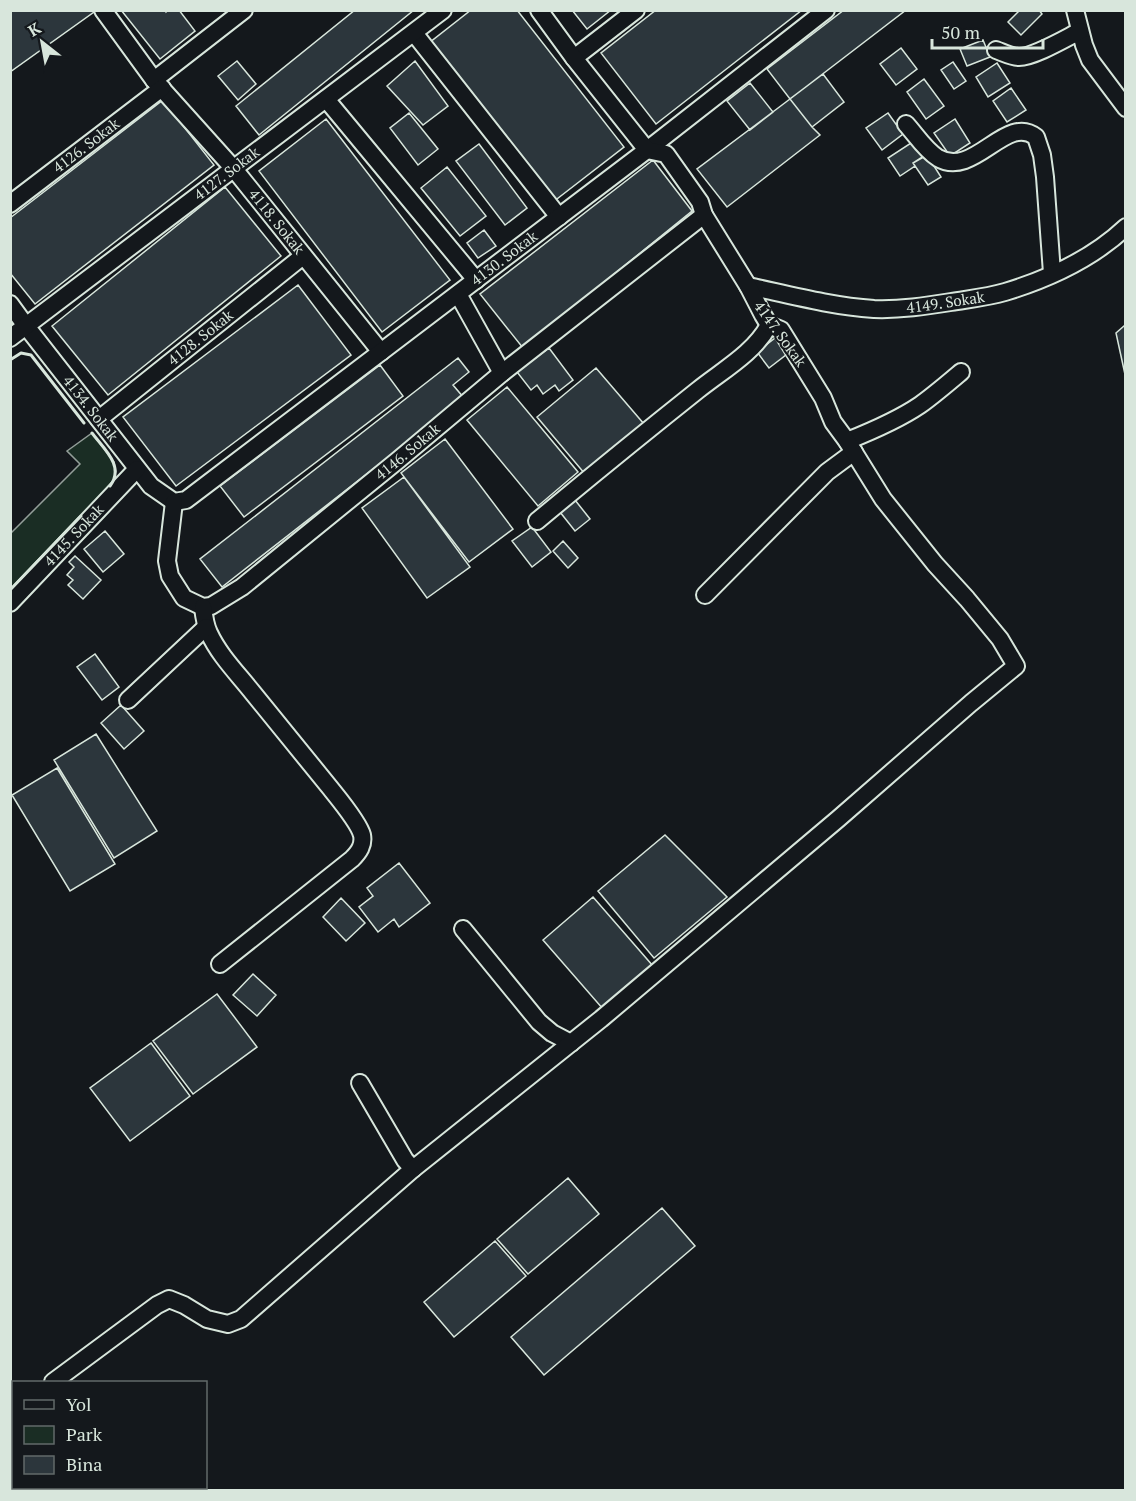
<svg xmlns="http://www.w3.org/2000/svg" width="1136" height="1501" viewBox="0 0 1136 1501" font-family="'PT Serif',serif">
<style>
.green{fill:#1a2d24;stroke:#939e99;stroke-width:1.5}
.building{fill:#2c363c;stroke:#d8e6dc;stroke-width:1.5}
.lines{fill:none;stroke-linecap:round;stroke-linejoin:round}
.minor-casing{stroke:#d8e6dc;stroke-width:20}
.minor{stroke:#14181c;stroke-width:16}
.wall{stroke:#d8e6dc;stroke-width:3}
.labels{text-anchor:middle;stroke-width:4.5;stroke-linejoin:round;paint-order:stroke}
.street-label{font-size:15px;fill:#d8e6dc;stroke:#14181c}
</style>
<rect width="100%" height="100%" fill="#14181c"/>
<path class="green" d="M92,433L114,462L116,471L113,483L11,590V533L80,464L67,451Z"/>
<path class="building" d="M10,10H93L94,12L10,72Z
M121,10H165L166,12L168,10H179L195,31L160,59Z
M355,10H414L259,135L236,106Z
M471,10H517L624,147L553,202L429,43Z
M572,10H611L587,29Z
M656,10H802L656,124L601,53Z
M844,10H906L790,99L767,69Z
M1020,10H1039L1042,14L1021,35L1008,22Z
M983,40L990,57L967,66L960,49Z
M901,48L917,69L896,85L880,64Z
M237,61L256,84L238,100L218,76Z
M415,61L448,106L423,125L387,86Z
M953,62L966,81L954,89L941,70Z
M997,63L1010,83L988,97L976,77Z
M823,74L844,102L812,127L790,99Z
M924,79L944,106L926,119L907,92Z
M750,83L773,112L750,130L727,101Z
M1011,88L1026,110L1007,122L993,101Z
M790,99L812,127L820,135L727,207L697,169Z
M163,100L214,165L35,304L10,273V218Z
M409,113L438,149L418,165L390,128Z
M888,113L903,134L882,150L866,128Z
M326,119L450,280L382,332L259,171Z
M955,119L970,143L950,156L934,133Z
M914,141L924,156L913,163L915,166L900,176L888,158Z
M479,144L527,208L505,225L456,161Z
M927,155L941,177L928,185L913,163Z
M653,160L692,211L523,348L480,294Z
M447,167L486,216L460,236L421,188Z
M225,187L281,256L108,395L52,326Z
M484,230L496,246L478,258L467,243Z
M298,285L351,355L176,486L123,417Z
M1124,326H1126V379L1116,333Z
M779,335L791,351L769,368L757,352Z
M549,348L573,380L559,391L555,385L543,394L537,385L531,390L517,372Z
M458,358L469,372L453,385L464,398L222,587L200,559Z
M380,365L403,396L244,517L220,486Z
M596,368L644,424L585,474L537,417Z
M507,387L578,472L538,506L467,420Z
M445,439L513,529L469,562L401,473Z
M404,477L470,567L427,598L362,508Z
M575,500L590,519L575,531L560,512Z
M532,527L551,552L532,567L512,541Z
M105,531L124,554L103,572L84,549Z
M563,541L578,558L568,568L553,551Z
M75,556L101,580L83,599L68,585L73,580L67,575L74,567L69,562Z
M95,654L119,687L102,700L77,667Z
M121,705L144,731L124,749L101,723Z
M96,734L157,831L114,858L54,760Z
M57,768L115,864L70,891L12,795Z
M665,835L727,897L654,958L598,891Z
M399,863L430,903L399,927L394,919L378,932L359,907L373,896L367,888Z
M593,897L653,966L603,1009L543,940Z
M341,898L365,923L346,941L323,917Z
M253,974L276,995L257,1016L233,995Z
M217,994L257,1047L193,1094L153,1041Z
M151,1043L190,1096L130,1141L90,1088Z
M568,1178L599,1214L528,1274L497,1239Z
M662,1208L695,1246L544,1375L511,1337Z
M495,1241L526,1276L454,1337L424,1302Z"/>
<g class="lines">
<g class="minor-casing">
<g id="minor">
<path id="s1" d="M103,10L154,80L234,169L381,352"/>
<path d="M1075,10L1084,45L1090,60L1126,108"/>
<path d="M414,33L559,217"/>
<path d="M996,50C1004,53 1012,57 1019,57C1034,57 1066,38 1080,31"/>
<path d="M574,58L636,10"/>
<path d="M154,80L244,10"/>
<path d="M326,99L476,280"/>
<path d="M906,124C916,135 925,150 938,158C974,179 1006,113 1036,137L1042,155L1045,177L1052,273"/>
<path id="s2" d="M10,204L162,88"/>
<path id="s3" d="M748,286C790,295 831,306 874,309C900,310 926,306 951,302C969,299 988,297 1005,292C1048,279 1093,258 1126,227"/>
<path d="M458,294L502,373"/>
<path id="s4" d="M10,304L26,326L151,486L174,502L186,500L647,150L826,10"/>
<path id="s5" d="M10,338L443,10"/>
<path id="s6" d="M99,419L303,256"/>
<path d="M847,441C872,431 898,420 920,405C934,395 948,383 961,372"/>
<path id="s7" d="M174,502L167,561L170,576L184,598L203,607L211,606L242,587L397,461L502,373L704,215"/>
<path d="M537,521C590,477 644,433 698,390C723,370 754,353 769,325"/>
<path d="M705,595L827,472L854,452"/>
<path id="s8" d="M10,603L137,469"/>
<path d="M203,607C204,616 205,625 209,633C219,655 238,674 253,693C279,725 305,757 331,789C339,799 359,823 362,835C364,845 359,852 352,859L220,964"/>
<path d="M128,700L206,627"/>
<path d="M463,929L539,1022L552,1033L571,1043"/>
<path d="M360,1083L405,1160L413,1169"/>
<path d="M53,1382L157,1305L169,1299L184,1305L207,1319L228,1324L241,1319L413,1169L601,1019L838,819L971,703L1016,666L1000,639L967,599L935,564L883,499L847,441L833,422L823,398L781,330L769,325L763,315L748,286L704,215L700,202L666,154L647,150L574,58L539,10"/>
<path d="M10,1414L14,1412"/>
</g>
</g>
<use href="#minor" class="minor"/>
<path class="wall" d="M10,360L21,353L31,355L84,423
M92,433C104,449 125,466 110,486
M10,590L81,516"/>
</g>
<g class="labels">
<g class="street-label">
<text dy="5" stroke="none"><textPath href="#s2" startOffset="96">4126. Sokak</textPath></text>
<text dy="5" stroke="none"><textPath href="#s5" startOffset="272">4127. Sokak</textPath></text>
<text dy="5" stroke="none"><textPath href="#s1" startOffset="274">4118. Sokak</textPath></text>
<text dy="5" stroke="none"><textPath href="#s4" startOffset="670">4130. Sokak</textPath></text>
<text dy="5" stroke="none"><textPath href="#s3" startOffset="200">4149. Sokak</textPath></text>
<text transform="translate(780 334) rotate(54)" y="5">4147. Sokak</text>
<text dy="5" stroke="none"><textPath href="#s6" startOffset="130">4128. Sokak</textPath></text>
<text dy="5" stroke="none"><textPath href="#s4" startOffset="132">4134. Sokak</textPath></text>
<text dy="5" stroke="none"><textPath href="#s7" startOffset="380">4146. Sokak</textPath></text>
<text dy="5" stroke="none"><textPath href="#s8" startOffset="93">4145. Sokak</textPath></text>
</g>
</g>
<rect width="1136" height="1501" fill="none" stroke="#d8e6dc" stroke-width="24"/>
<rect x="12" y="1381" width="195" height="108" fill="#14181c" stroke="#626a69" stroke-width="1.5"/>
<rect x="24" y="1400" width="30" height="9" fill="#14181c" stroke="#626a69" stroke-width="1.5"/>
<text x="66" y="1411" font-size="18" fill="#d8e6dc">Yol</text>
<rect x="24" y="1426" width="30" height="18" fill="#1a2d24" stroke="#626a69" stroke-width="1.5"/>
<text x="66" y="1441" font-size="18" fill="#d8e6dc">Park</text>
<rect x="24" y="1456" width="30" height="18" fill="#2c363c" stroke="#626a69" stroke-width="1.5"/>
<text x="66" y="1471" font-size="18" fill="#d8e6dc">Bina</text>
<g transform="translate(42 42) rotate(329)" stroke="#14181c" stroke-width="4.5" paint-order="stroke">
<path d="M0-4.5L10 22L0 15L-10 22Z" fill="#d8e6dc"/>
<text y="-9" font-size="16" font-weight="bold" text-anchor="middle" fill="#d8e6dc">K</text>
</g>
<path d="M932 39v9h111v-9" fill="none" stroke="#d8e6dc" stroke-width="3"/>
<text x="941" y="39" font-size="18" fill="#d8e6dc" stroke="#14181c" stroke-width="4.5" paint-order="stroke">50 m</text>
</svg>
